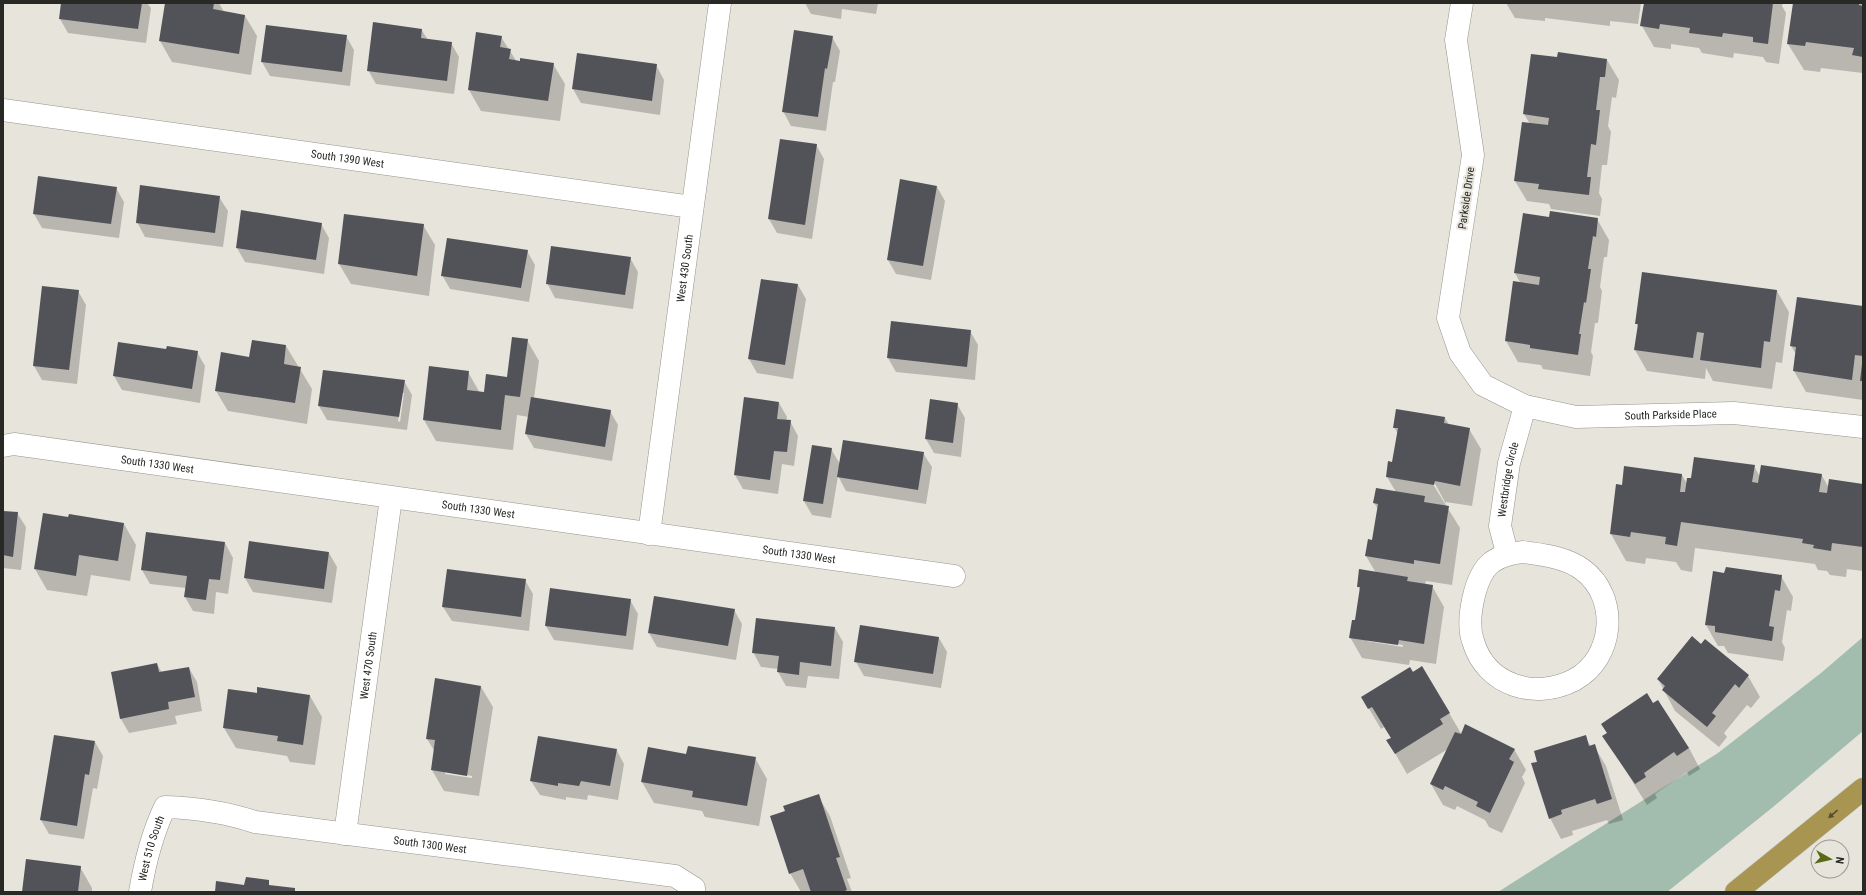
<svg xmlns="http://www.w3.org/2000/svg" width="1866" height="895" viewBox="0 0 1866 895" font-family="'Roboto Condensed',sans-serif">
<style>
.green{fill:#a2bcad}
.shadow{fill:#0003;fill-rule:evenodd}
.building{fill:#525259}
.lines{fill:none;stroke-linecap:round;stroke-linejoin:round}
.minor-casing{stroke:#95948b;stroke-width:23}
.motorway-casing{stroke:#c3c3c2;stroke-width:23}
.minor{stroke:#fff;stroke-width:22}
.motorway{stroke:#a89551;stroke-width:22}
.oneway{fill:#554e34}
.labels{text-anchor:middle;stroke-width:4;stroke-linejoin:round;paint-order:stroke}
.street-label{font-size:11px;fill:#282825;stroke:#e6e4db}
</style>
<rect width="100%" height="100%" fill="#e6e4db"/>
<path class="green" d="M1863,637V731L1773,807L1667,892H1498L1718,753L1821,673Z"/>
<path class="shadow" d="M62,3H147L151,8L146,43L68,33L60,19Z
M166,3H219L224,12L245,16L257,36L251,75L172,62L160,41Z
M805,3H878L876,14L842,9L841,19L811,14Z
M1506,3H1641L1638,24L1610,21V26L1545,18V21L1515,18Z
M1645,3H1783L1782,6L1786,13L1779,64L1766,62L1763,57L1734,53L1733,58L1702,53L1699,48L1671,44V49L1654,47L1642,26Z
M1794,3H1863V73L1821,68L1820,72L1804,70L1788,44Z
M421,29L428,40L451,43L459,57L454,94L376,84L368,70Z
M346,36L354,50L350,86L270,76L262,62Z
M501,37L517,62L553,64L565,84L560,121L481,111L469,90Z
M832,37L840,51L835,82H833L826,131L791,126L783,111Z
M578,54L656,65L664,80L660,115L581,103L573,89Z
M1558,59L1607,60L1619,80L1616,98L1612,97L1608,126L1611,132L1607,165H1602L1599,193L1602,199L1600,216L1551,209L1549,204L1527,201L1515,181L1530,124L1524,114Z
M781,140L816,145L824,159L812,239L777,233L769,219Z
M937,187L945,201L931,280L896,274L888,260Z
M116,188L124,202L119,238L42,228L34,214Z
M219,197L228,211L223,247L145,237L137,222Z
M1550,218L1597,219L1609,240L1607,257H1604L1600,287L1602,291L1598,323H1595L1591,352L1593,356L1590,376L1543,369L1541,365L1518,362L1506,341L1521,284L1515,273Z
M321,224L329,238L324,274L245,262L237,248Z
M423,225L435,245L429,296L351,284L339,264Z
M527,251L535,265L529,302L450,289L442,275Z
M630,258L638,272L633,309L555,298L547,283Z
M1643,273L1777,291L1789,312L1782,363L1776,362L1772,389L1713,381L1706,368L1705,379L1647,371L1635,350L1638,327L1636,323Z
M798,285L806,299L793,379L757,373L749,359Z
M78,291L86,305L77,384L42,380L34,366Z
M1863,307V400L1806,392L1794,371L1796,354L1791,346Z
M970,331L978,345L975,380L896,372L888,358Z
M527,340L539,361L534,398L610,411L618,425L612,461L534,448L526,434L529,417L517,415L513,450L436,441L424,420L468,372L480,393H485L508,378Z
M119,343L167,350L197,352L205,366L200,403L122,390L114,376Z
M286,346L312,389L307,424L228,411L216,391L250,358Z
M404,381L412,395L407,430L327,420L319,406ZM402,393H404L400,422L398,421Z
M779,403L787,417L786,421H790L798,436L794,466L782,464L778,494L743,489L735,475Z
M957,404L965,418L961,457L934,453L926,439Z
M1445,418L1449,425L1469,429L1481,449L1472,506L1446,502V504L1433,480L1431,481L1460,528L1452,585L1426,581L1425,585L1432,586L1444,607L1436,664L1410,660L1409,665L1362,658L1350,637L1356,622L1361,592L1358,586L1376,573L1366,556L1369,540L1373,541L1378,509L1374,503L1396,492L1387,477L1389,462L1393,463L1398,434L1394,427ZM1367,639L1403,645V647L1367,641Z
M831,449L840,464L923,453L932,467L926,504L846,491L838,476L831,518L812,515L804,501Z
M1754,466L1760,477L1821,474L1829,488L1863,485V571L1847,569L1846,577L1830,575L1827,571L1818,570L1815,564L1695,548L1692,572L1681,570L1676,562L1646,558L1645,564L1626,561L1611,534L1617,485L1623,486L1682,475L1687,484Z
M3,512L17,513L26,527L21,570L3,568Z
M124,524L136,545L130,581L91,575L87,596L47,590L35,569Z
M225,543L233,558L228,594L216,592L214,614L193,611L185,597L186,588L150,584L142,570Z
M329,553L337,567L332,603L253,592L245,578Z
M1725,574L1781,576L1793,597L1791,611L1787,610L1782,642L1785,648L1783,661L1728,653L1724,646H1718L1706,625Z
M525,580L533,594L529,631L452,621L443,607Z
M630,600L638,614L633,650L554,640L546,626Z
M734,610L742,624L736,660L657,647L649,633Z
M835,628L843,642L839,679L808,676L806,688L786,686L778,672V669L761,667L753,652Z
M939,638L947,652L941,688L864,676L856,662Z
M157,664L162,673L189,668L197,682L202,711L175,716L177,724L129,733L121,719L112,673Z
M1422,667L1462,735L1514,749L1526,770L1522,777L1525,783L1502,833L1489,827L1485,820L1457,806L1455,810L1443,805L1431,784L1448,749L1407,774L1388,741L1391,738L1384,727L1381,729L1362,697Z
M1748,676L1760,697L1751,708L1747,705L1724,733L1727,737L1719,747L1675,711L1658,679Z
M481,687L493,707L479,796L444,791L432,770L435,752L427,739ZM445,771L472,776V778L445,774Z
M257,694L310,696L322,717L315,765L290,762L287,756L236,748L224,728Z
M1653,705L1689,748L1700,769L1689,776L1687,772L1655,794L1657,798L1647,805L1604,736Z
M1585,736L1591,747L1594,746L1606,766L1623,820L1609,824L1607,820L1572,831L1573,835L1561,839L1550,818L1538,762Z
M95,742L103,756L97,789L93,788L84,839L49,834L41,820Z
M616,749L624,764L618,800L588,795L587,800L566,797V800L540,795L531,781Z
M687,755L755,758L767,779L759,826L705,817L702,811L654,803L642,782Z
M818,796L830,816L851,878L847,879L852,892H812V891L801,892L790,873L786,812Z
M80,867L92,888V892H23Z"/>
<path class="building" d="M61,3H142L138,29L59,19Z
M165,3H214L213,9L245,15L239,54L159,41Z
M1644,3H1773L1768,44L1753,42V37L1723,33L1722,37L1689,33L1690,28L1660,24L1659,29L1640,26Z
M1793,3H1859V5L1863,6V57L1852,55L1854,48L1806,42L1805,46L1787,44Z
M373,22L422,29L421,38L452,42L447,81L367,71Z
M266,25L347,35L342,72L261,62Z
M794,30L833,36L827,69L825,68L818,117L782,112Z
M476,32L502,36L500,47L511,49L509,59L520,61V58L554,63L548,101L468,90Z
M1558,52L1607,59L1605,77H1600L1596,110H1600L1596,145L1591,144L1587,177H1591L1589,195L1538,189L1539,184L1514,181L1522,122L1548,125L1549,118L1523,114L1531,54L1557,57Z
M577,53L657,64L652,101L572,89Z
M780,139L817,144L805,225L768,219Z
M38,176L117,187L111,224L33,214Z
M900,179L937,186L923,266L887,260Z
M140,185L220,196L215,233L136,223Z
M241,210L322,223L316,260L236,248Z
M1550,211L1598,218L1596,237L1593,236L1588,269H1591L1586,303L1584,302L1579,334H1581L1578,355L1530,348V345L1505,341L1513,281L1539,285L1540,277L1514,273L1523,213L1549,217Z
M344,214L424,224L417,276L338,264Z
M447,238L528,250L521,288L441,276Z
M551,246L631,257L625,295L546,284Z
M1642,272L1777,290L1770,342L1764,341L1761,368L1700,360L1704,333L1697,332L1693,358L1634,350L1638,324H1635Z
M761,279L798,284L785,365L748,359Z
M42,286L79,290L69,370L33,366Z
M1797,297L1863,306V356L1855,355L1852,380L1793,371L1796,347L1790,346Z
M891,321L971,330L967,367L887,358Z
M512,337L528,339L520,397L505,395L501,430L423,420L429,366L469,371L467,390L484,392L486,374L507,377Z
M252,340L286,345L284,364L301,367L295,403L215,391L221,352L249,357Z
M118,342L166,349L167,346L198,351L192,389L113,376Z
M1862,364H1863V381H1860Z
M323,370L405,380L399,417L318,406Z
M531,397L611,410L605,447L525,434Z
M744,397L779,402L777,419L791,420L787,452L774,451L770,480L734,475Z
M930,399L958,403L953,443L925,439Z
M1396,409L1445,417L1444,423L1470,428L1460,486L1435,481L1434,485L1386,477L1388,461L1392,462L1398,428H1393Z
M843,440L924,452L918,490L837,477Z
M812,445L832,448L823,504L803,501Z
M1694,457L1755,465L1752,482L1758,483L1761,465L1822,474L1819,492L1827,493L1829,479L1863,484V547L1832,543L1831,551L1813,548L1814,545L1802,543L1803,539L1681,522L1677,546L1665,544L1666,537L1631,532L1630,537L1610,534L1616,484L1622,485L1624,466L1682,474L1680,492H1685L1687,478H1691Z
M1376,488L1425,496L1424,502L1449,506L1440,564L1414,560V564L1365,556L1368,539L1372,540L1378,504L1373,503Z
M3,511L18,512L13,557L3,555Z
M43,513L68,517L69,514L124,523L118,561L79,555L76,576L34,569Z
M146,532L225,542L220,580L209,579L206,600L184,597L187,576L141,570Z
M249,541L329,552L324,589L244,578Z
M1726,567L1782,575L1780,591L1775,590L1769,626L1774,627L1772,641L1715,632V626L1705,625L1713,571L1724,573Z
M447,569L526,579L521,617L442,607Z
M1359,569L1408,577L1407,581L1433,585L1424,644L1399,640L1398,645L1349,638L1352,620H1355L1360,587H1357Z
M550,588L631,599L626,636L545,626Z
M654,596L735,609L728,646L648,633Z
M756,618L835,627L831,666L800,662L799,675L777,672L779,656L752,653Z
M860,625L939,637L933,674L854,662Z
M1692,636L1701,644L1705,639L1749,675L1739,688L1735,684L1712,713L1716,716L1707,727L1662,690L1665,686L1657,679Z
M157,663L159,672L189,667L195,697L168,702L169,709L120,719L111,672Z
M1422,666L1450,713L1440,719L1443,724L1395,754L1386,740L1391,738L1372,707L1368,709L1361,697L1410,667L1413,672Z
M435,678L481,686L467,776L431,770L435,740L426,739Z
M257,687L310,695L303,745L277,741L278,736L223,728L228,689L257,693Z
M1647,693L1653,703L1658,700L1689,748L1677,756L1674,752L1644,773L1646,777L1635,784L1602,736L1607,733L1601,724Z
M1465,724L1515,749L1509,759L1514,762L1490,813L1476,806L1478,802L1445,786L1443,790L1430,784L1455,732L1461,734Z
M54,735L95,741L89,775L85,774L77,826L40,820Z
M1586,735L1589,746L1595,744L1612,799L1597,804L1595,799L1561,810L1562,814L1549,819L1531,763L1537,762L1534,751Z
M538,736L617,749L610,786L581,781L579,786L558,783V786L530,781Z
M688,746L756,757L747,806L692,797L693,791L641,782L648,747L686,754Z
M819,794L840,857L836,858L847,890L842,892H811L803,869L789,874L770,816L785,811L783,806Z
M26,859L81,866L78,892H22Z
M246,877L269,880V885L295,888V892H215L216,881L244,885Z"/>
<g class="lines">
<g class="minor-casing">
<g id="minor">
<path id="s1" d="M1462,3L1456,40L1473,155L1448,318L1460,353L1483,385L1525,406L1576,417L1734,413L1863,427"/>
<path id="s2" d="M3,110L692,207"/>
<path id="s3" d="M3,446L14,444L954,576"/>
<path id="s4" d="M649,534L720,3"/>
<path d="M1523,552C1543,555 1566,557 1583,570C1619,597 1615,658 1574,680C1535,700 1486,686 1473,641C1466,621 1474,576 1492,562C1502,555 1511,553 1523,552Z"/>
<path id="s5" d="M1507,553L1500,526L1509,463L1525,406"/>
<path id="s6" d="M345,834L391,498"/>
<path id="s7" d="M140,892C145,862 152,834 165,807C196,808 225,812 255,822L675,876L694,888V892"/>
</g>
</g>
<g class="motorway-casing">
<path id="motorway" d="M1736,892L1863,789"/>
</g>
<use href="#minor" class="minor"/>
<use href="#motorway" class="motorway"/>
</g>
<defs><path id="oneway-solid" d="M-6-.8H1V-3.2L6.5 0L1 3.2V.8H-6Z"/></defs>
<use class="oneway" href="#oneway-solid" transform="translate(1833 814) rotate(140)"/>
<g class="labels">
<g class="street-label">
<text dy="4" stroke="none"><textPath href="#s2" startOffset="348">South 1390 West</textPath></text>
<text transform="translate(1466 198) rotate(-82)" y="4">Parkside Drive</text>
<text dy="4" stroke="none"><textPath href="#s4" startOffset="268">West 430 South</textPath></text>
<text dy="4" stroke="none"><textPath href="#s1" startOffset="589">South Parkside Place</textPath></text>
<text dy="4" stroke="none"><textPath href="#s3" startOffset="156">South 1330 West</textPath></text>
<text dy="4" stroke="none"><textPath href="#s5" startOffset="75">Westbridge Circle</textPath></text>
<text dy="4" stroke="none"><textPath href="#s3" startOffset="480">South 1330 West</textPath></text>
<text dy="4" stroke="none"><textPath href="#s3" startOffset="804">South 1330 West</textPath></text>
<text dy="4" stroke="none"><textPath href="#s6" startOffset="170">West 470 South</textPath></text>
<text dy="4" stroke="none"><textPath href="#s7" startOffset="357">South 1300 West</textPath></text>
<text dy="4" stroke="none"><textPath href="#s7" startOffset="45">West 510 South</textPath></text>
</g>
</g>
<rect width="1866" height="895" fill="none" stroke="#282825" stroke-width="8"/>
<g transform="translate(1830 859) rotate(98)"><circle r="19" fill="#e6e4db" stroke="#9a9992"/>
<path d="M0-3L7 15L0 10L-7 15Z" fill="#586a16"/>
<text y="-6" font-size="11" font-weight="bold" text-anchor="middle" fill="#282825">N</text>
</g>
</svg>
